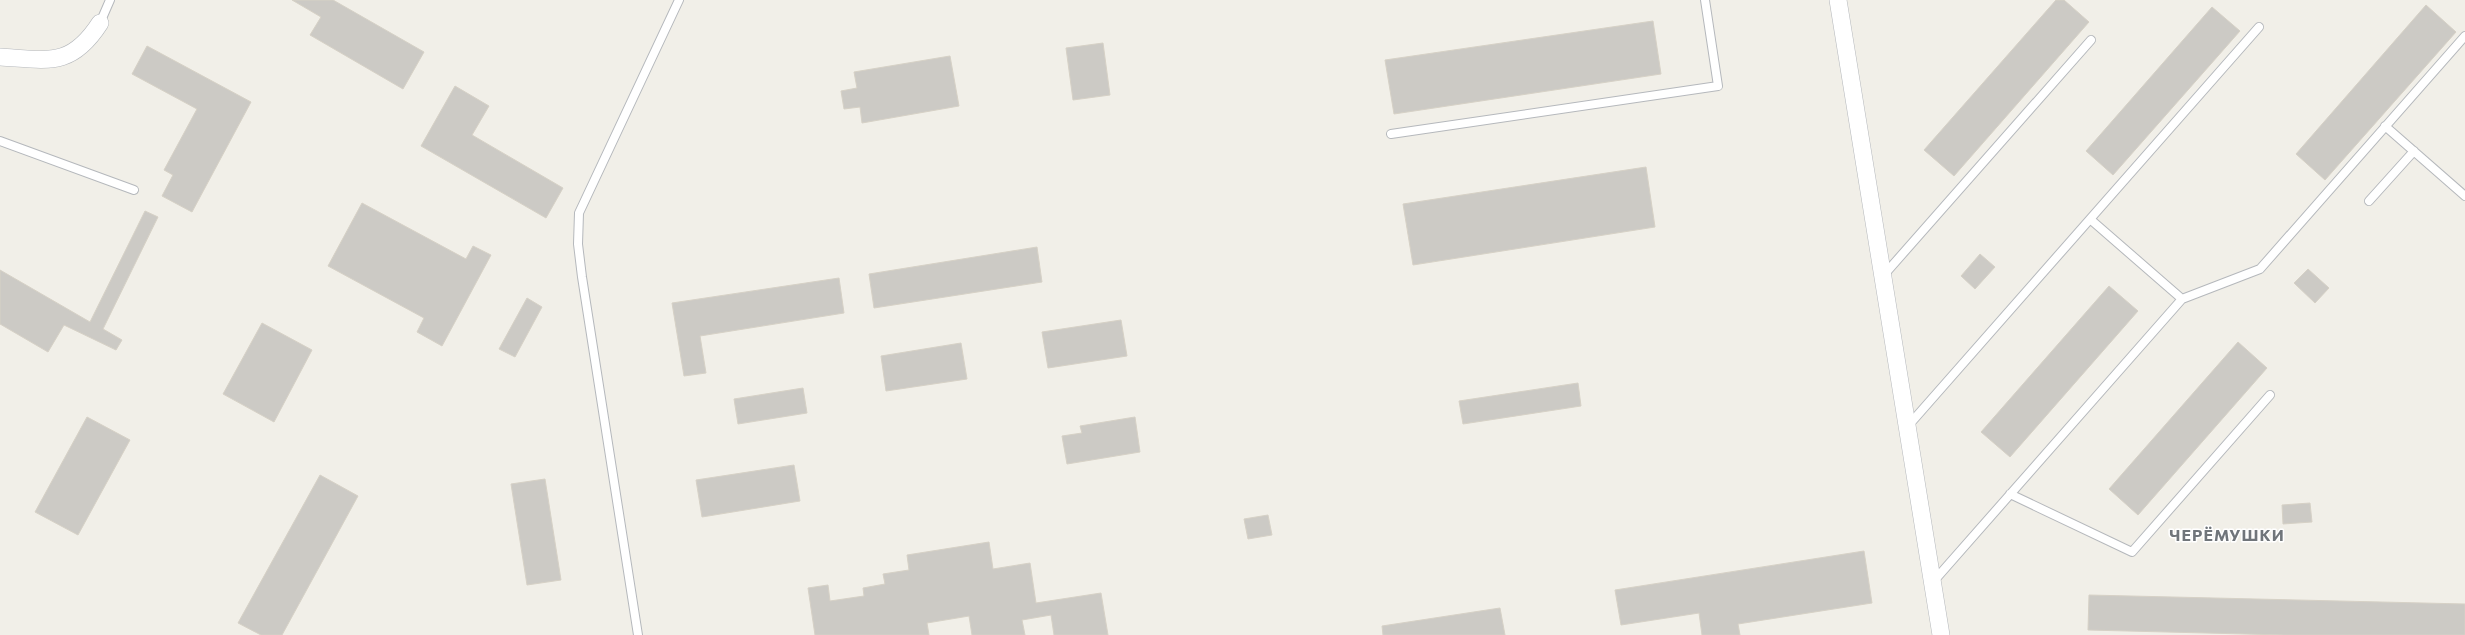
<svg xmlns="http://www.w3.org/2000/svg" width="2465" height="635" viewBox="0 0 2465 635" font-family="Commissioner,sans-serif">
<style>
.building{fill:#cccac5;stroke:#d6d1c6}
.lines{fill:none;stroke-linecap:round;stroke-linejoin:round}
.lane-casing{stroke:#b5b8bc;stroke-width:10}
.street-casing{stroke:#b5b8bc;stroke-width:18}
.lane{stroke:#fff;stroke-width:8}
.street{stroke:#fff;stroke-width:17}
.labels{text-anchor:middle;stroke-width:3;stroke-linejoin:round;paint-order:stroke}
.district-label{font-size:16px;font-weight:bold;letter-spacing:1px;fill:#70757a;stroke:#fff}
</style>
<rect width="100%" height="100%" fill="#f1efe8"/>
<path class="building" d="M292,0H333L424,52L403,89L310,35L321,17Z
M2056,0H2064L2089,22L1954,176L1924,150Z
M2426,5L2456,32L2325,180L2296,154Z
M2212,7L2240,31L2113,175L2086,151Z
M1653,21L1661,74L1394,114L1385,60Z
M1103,43L1110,95L1073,100L1066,48Z
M147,46L251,102L192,212L162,196L173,175L164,170L197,109L132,74Z
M950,56L959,106L862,123L860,107L844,109L841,91L857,88L854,72Z
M455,86L489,106L472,135L563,188L546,218L421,146Z
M1646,167L1655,227L1413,265L1403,204Z
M362,203L466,259L473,246L491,255L442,346L417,332L424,318L328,266Z
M145,211L158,217L103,329L122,340L116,350L64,325L48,352L0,324V270L90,322Z
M1037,247L1042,282L874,308L869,274Z
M1980,254L1995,267L1975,289L1961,276Z
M2308,269L2329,288L2315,303L2294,283Z
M839,278L844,313L700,336L706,373L684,376L672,303Z
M2109,286L2138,311L2010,457L1981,432Z
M527,298L542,307L515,357L499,349Z
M1121,320L1127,356L1048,368L1042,332Z
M262,323L312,350L274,422L223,394Z
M2238,342L2267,368L2138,515L2109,489Z
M961,343L967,379L886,391L881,356Z
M1578,383L1581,406L1463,424L1459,401Z
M803,388L807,413L738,424L734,399Z
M87,417L130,440L78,535L35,512Z
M1135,417L1140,452L1067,464L1062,436L1082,433L1080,426Z
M794,465L800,501L702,517L696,480Z
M320,475L358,496L282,635H261L238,623Z
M545,479L561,580L527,585L511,484Z
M2310,503L2312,522L2283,524L2282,505Z
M1268,515L1272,535L1248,539L1244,519Z
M989,542L993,569L1030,563L1036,603L1101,593L1108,635H1054L1051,615L1022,620L1025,635H972L969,616L927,623L929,635H815L808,588L828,585L830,601L864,596L863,588L885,584L883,574L909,570L907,555Z
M1864,551L1872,603L1738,624L1740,635H1702L1699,613L1621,625L1615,590Z
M2089,595L2465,604V635H2284L2088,630Z
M1500,608L1505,635H1383L1382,626Z"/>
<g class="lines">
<g class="lane-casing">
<path id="lane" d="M100,23L110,0
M2385,126L2465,196
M1391,134L1718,86L1705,0
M0,141L134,190
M2369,201L2414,151
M2090,219L2182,299
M1883,276L2091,40
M1908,426L2259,27
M2010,494L2132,552L2270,395
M1933,582L2182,299L2260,269L2465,36
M638,635L582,277L578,244L579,213L679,0"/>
</g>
<g class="street-casing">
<path id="street" d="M1838,0L1941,635
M0,57C48,60 71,68 100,23"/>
</g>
<use href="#lane" class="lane"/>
<use href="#street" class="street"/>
</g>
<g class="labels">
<g class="district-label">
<text x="2227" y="541">ЧЕРЁМУШКИ</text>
</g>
</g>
</svg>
